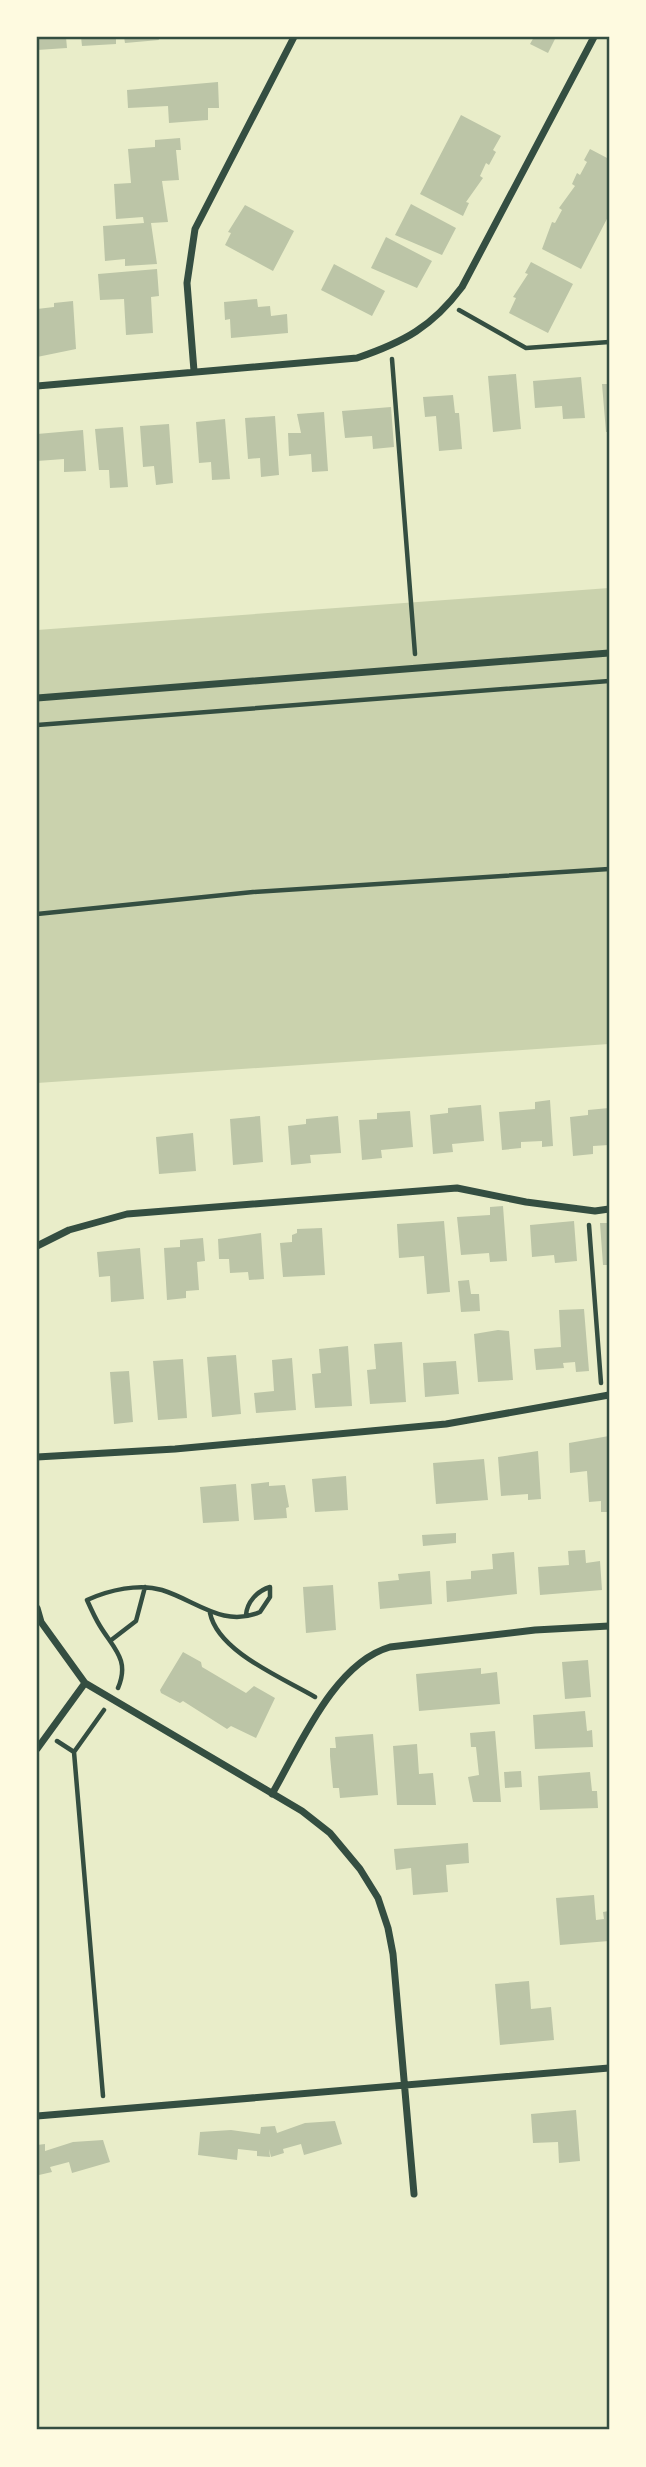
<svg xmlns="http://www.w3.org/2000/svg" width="646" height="2467" viewBox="0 0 646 2467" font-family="Raleway,sans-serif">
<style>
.green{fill:#cad2ad}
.building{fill:#bcc5a7}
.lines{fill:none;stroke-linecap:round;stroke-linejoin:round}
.path{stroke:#344e41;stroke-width:4.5}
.minor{stroke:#344e41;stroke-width:7}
.neatline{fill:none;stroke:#344e41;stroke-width:2.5}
</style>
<rect width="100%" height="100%" fill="#e9edc9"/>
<path class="green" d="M609,588V1044L37,1083V630Z"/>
<path class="building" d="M37,37H66L67,48L37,50Z
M81,37H116V44L82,46Z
M124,37H158L159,40L125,43Z
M534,37H556L548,53L530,44Z
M218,82L219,108H208V120L169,123L168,106L128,108L127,90Z
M461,115L501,136L493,150L496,152L489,165L486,163L480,176L483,178L466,202L469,203L463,216L420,194Z
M180,138L181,150H176L179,180L162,181L168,222L151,223L157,264L125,266V259L105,261L103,226L144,223L143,217L116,219L114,184L131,183L128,149L155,147V140Z
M590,149L609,159V215L581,269L542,249L552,222L555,223L562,210L559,208L575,186L572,184L577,173L580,175L587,162L584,160Z
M411,204L456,228L442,255L395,235Z
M245,205L294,231L273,271L225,245L231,233L228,232Z
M386,237L432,261L417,288L371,268Z
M531,262L573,284L548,333L509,313L516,298L513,297L528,274L525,273Z
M334,264L385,291L372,316L321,290Z
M157,269L159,296L151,297L153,333L126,335L124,299L100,300L98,274Z
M257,299L258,307L270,306L271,316L287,314L288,333L231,338L230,319L225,320L224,302Z
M73,301L76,349L37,357V309L54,307V303Z
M516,374L521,429L493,432L488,376Z
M581,377L585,418L563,419L562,406L535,408L533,381Z
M602,384H609V432H606Z
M453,395L455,413H459L462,449L439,451L436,416L425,417L423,397Z
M391,407L394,447L373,449L372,436L345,438L342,411Z
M324,412L328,471L312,472L311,454L289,456L288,433H301L297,414Z
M275,416L279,475L261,477L260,458L248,459L245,418Z
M225,419L230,479L212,480L211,462L199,463L196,422Z
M169,424L173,483L156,485L154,466L143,467L140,426Z
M123,427L128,487L110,488L109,470H99L95,429Z
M83,430L86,471L64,472V459L37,461V434Z
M550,1100L553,1146L542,1147V1141L521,1142V1148L502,1150L499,1112L535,1109V1102Z
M481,1105L484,1141L452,1144L453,1152L433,1154L430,1115L448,1113V1108Z
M609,1108V1145L593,1146V1154L573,1156L570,1117L588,1115V1110Z
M410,1111L413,1147L381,1150L382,1158L362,1160L359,1120L377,1119V1113Z
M260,1116L263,1162L233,1165L230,1119Z
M338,1116L341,1153L310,1155L311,1163L291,1165L288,1126L306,1124V1119Z
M193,1133L196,1171L159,1174L156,1137Z
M503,1206L507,1261L490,1262L489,1253L461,1255L457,1217L490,1215V1207Z
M444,1221L450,1292L427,1294L424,1256L399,1258L397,1224Z
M574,1221L577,1261L555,1263L554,1255L532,1257L530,1225Z
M600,1223H609V1265H603Z
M322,1228L325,1275L283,1277L280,1243L292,1242V1235L297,1233V1229Z
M261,1233L264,1279L249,1280L248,1272L230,1273L229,1259H219L218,1239Z
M203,1238L205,1261L197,1262L199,1290L186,1291V1298L167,1300L164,1248L180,1247V1240Z
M140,1248L144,1299L111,1302L110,1276L99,1277L97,1252Z
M469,1280L471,1294H479L480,1311L461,1312L458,1281Z
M584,1309L589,1371L576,1372L575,1362L563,1363L564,1368L536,1370L534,1349L561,1347L559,1310Z
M498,1330L509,1331L513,1380L478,1382L474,1334Z
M402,1342L406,1402L370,1404L367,1370L376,1369L374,1344Z
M348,1346L352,1406L315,1408L312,1374L321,1373L319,1349Z
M236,1355L241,1414L212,1417L207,1357Z
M292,1358L296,1410L256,1413L254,1393L274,1391L272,1360Z
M183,1359L187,1418L158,1420L153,1361Z
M456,1361L459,1394L425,1397L423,1363Z
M129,1371L133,1422L114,1424L110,1372Z
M609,1436V1512H601V1501L589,1502L587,1471L570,1473L569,1443Z
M538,1451L541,1499L528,1500V1494L501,1496L498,1457Z
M484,1459L488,1500L436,1504L433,1463Z
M346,1476L348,1510L315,1512L312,1479Z
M269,1482V1486L285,1485L289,1507L286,1508L287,1518L254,1520L251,1484Z
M236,1484L239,1521L203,1523L200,1487Z
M456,1533V1543L423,1546L422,1535Z
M585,1550L586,1563L600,1561L602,1590L540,1595L538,1567L569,1565L568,1551Z
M514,1552L517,1594L447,1602L446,1581L471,1579V1571L493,1569L492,1554Z
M430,1571L432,1604L380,1609L378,1582L399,1580L398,1574Z
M333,1585L336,1630L306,1633L303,1587Z
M183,1652L201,1662L202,1667L246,1693L254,1686L275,1698L256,1738L231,1726L227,1729L183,1701L180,1703L161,1693L160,1690Z
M588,1660L591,1697L565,1699L562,1662Z
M481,1668V1674L497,1672L500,1704L419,1711L416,1674Z
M585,1711L587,1731L592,1730L593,1747L535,1749L533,1715Z
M495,1731L501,1802H473L468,1777L479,1775L476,1747H471L470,1733Z
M373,1734L378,1795L340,1798L339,1788H333L330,1756V1748H336L335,1737Z
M417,1744L419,1774L433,1773L436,1805H397L393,1746Z
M521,1771L522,1787L505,1788L504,1772Z
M590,1772L592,1791H597L598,1808L540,1810L538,1776Z
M468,1843L469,1863L446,1865L448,1892L413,1895L411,1868L396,1870L394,1849Z
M594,1895L596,1920L604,1919L603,1912L609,1911V1941L560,1945L556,1898Z
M529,1981L531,2009L551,2007L554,2040L500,2045L495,1984Z
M576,2110L580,2161L559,2163L558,2142L533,2143L531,2114Z
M335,2121L342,2144L304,2155L301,2144L283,2149L284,2153L271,2157L269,2149L270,2157L257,2156V2151L238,2149L237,2160L198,2155L200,2132L231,2130L260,2134L261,2127L275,2126L277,2133L305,2123Z
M103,2140L110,2162L72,2173L69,2162L50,2167L52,2172L39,2175L37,2145L45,2144V2151L73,2142Z"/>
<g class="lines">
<path class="path" d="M459,310L526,348L609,342
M392,359L415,654
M37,725L609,681
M37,914L253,892L609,869
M589,1225L601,1383
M210,1613C218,1652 283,1678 315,1697
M110,1641L136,1621L145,1587
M118,1688C130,1660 114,1649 100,1626C95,1618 91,1609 87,1600C109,1590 139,1583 162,1590C197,1601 223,1628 260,1612L270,1597V1587C257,1591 247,1602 246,1615
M57,1741L74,1752
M103,2096L74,1752L104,1710"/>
<path class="minor" d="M194,371L187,283L195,229L294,37
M37,386L357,358C404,342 432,327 462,287L594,37
M37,698L609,653
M37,1246L69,1230L127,1214L457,1188L526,1202L595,1211L609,1209
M37,1457L175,1449L446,1424L609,1395
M37,1608L41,1622L85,1683L302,1811L330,1833L360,1869L378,1898L388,1928L393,1954L414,2194
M37,1749L85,1683
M272,1794C300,1746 334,1663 390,1647L535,1630L609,1626
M37,2116L609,2068"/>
</g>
<rect width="646" height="2467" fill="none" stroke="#fefae0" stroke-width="77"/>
<rect x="38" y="38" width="570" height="2390" class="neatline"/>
</svg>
